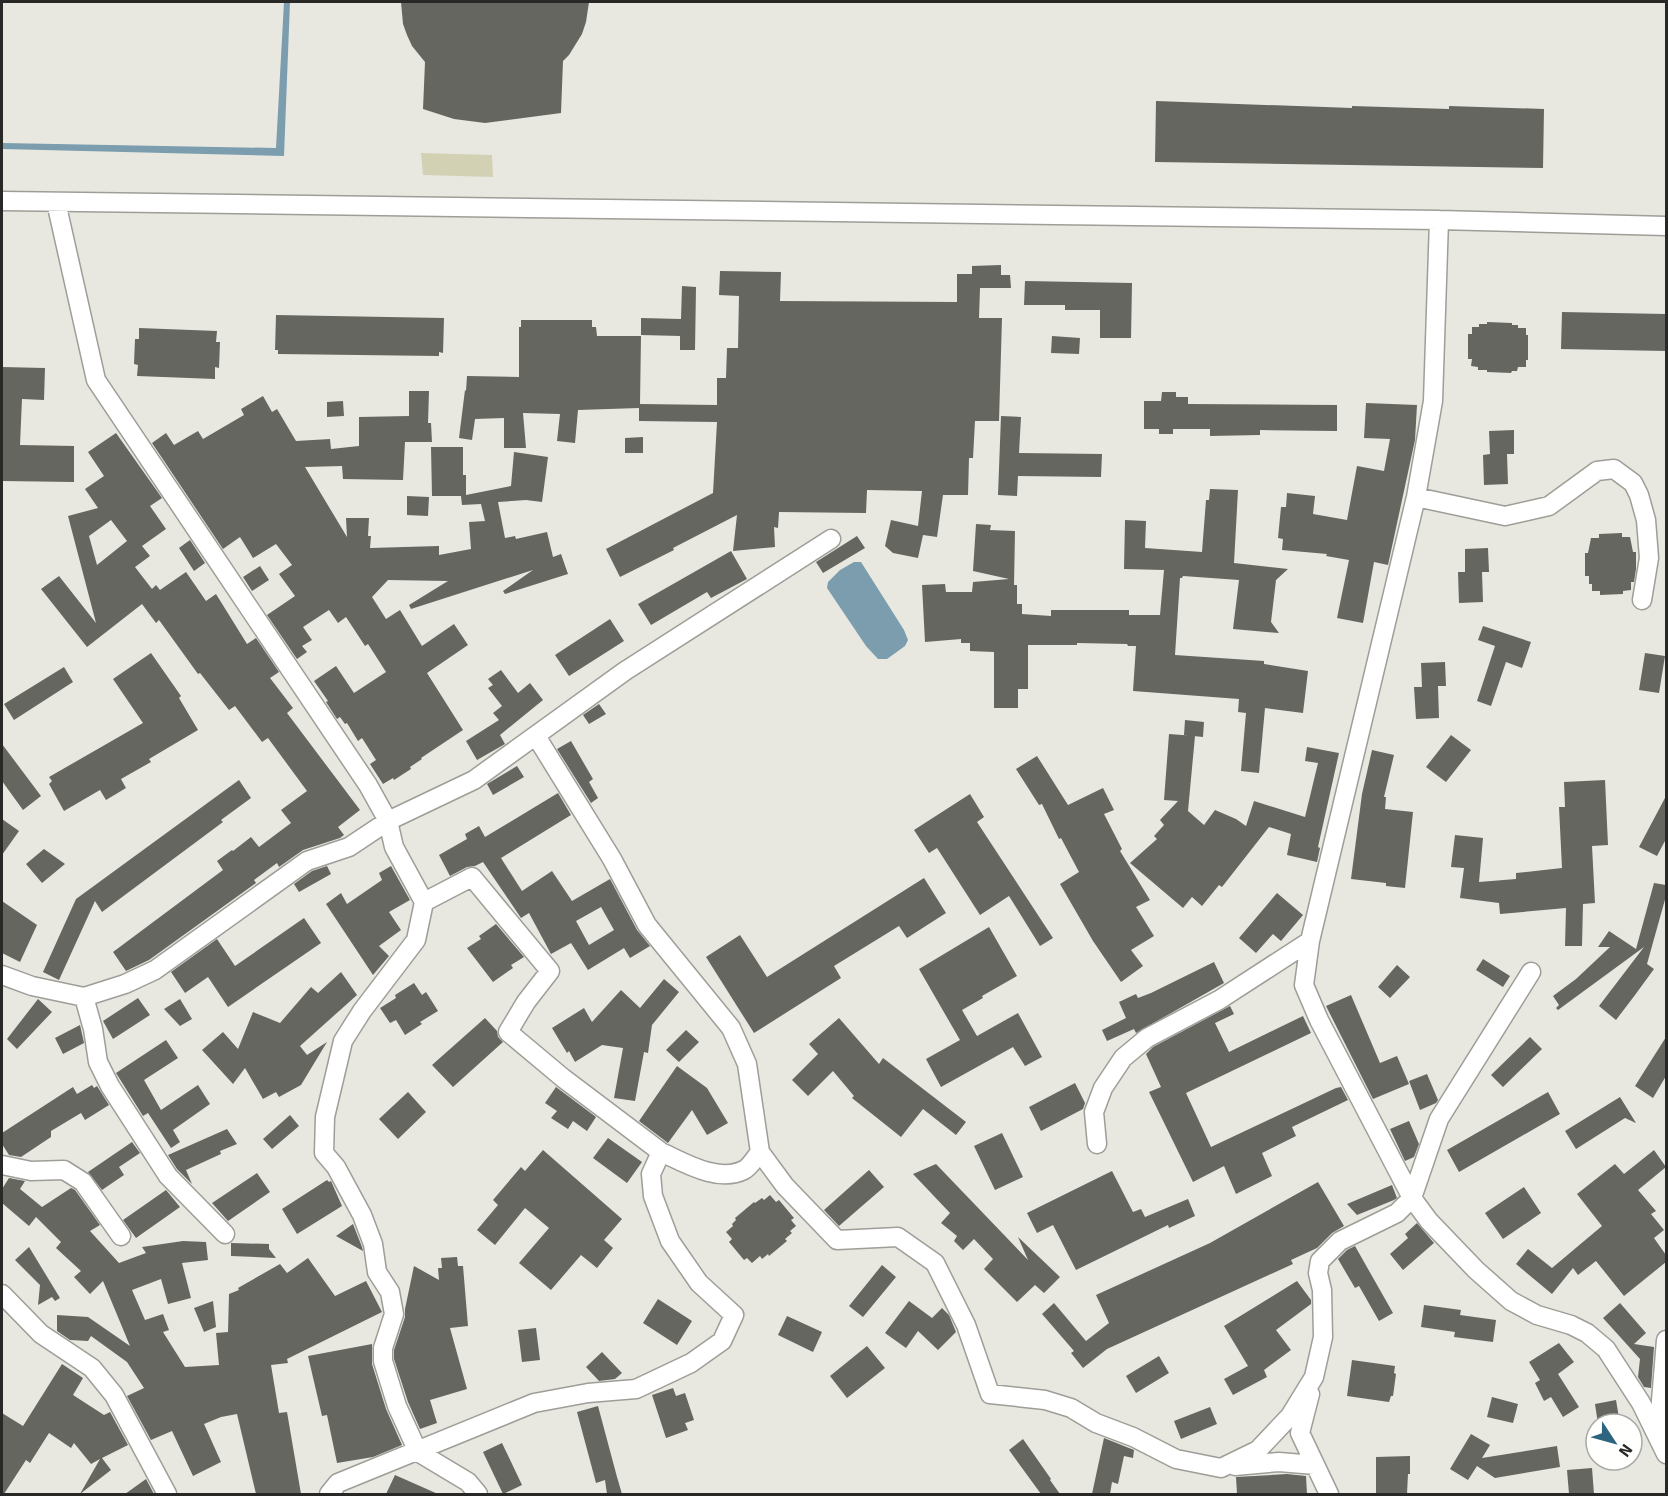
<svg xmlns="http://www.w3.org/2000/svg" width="1668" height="1496" viewBox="0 0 1668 1496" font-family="Signika,sans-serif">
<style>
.green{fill:#d3d1b4}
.water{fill:#7b9dae}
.building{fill:#666660;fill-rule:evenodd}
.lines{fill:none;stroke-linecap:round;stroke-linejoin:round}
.minor-casing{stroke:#9e9d97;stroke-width:21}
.minor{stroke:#fff;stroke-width:18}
</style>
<rect width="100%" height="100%" fill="#e8e8e1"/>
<path class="green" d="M421,153L492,155L493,177L423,175Z"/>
<path class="water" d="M284,2H290L284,156L2,149V143L276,148Z
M854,562H861L904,630L908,640L905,646L887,659H878L866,646L827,588L828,582L840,570Z"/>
<path class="building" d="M401,2H589L586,22L582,34L569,55L563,61L561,113L485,123L454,119L423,109L425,62L412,46L407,35L403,24Z
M1156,101L1352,108V106L1449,109V106L1544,109L1543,168L1155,162Z
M1001,265V275H1010L1011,288H980L979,318H1002L999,421H975L973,458H969L968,495H943L937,537L923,535L918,558L893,553L885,546L891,520L918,526L922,491L867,490L866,513L779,512L778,528L774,527L775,547L733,551L737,515L673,548L674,550L620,577L606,549L713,493L717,422L639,421V408L578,410L575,443L557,441L560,414L523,413L526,448H504V418L475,419L472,440L459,438L465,390L466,391L467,376L519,377V327H521V320H592V327H596L597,336H641L640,404L717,405V378H726L727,348H738L739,296L719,295L720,271L781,272L780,301L957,302V274H972V266Z
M1025,281L1132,283L1131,338H1100V310H1065V305H1024Z
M682,286L696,287L695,350H680V336L641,335V318L681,319Z
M1562,312L1666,314V351L1561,349Z
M276,315L444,318L443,353L439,352V356L278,354V350H275Z
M1487,322L1512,323V325H1518V328H1526V335H1528V360H1526V367H1518L1517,371H1512L1511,373L1487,372V370H1478V367L1471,366L1472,359H1468V334H1472V327H1479V324H1487Z
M139,328L217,331L216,342H220L219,368L215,367V379L137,376L138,365L134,364L135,339H139Z
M1052,336L1080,338L1079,354L1051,353Z
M2,367L45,368L44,400L22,399L20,445L74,446V482L2,481Z
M409,391H429L428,423H431L432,442H405L403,480L343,479L342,466L305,467L347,537L346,518H369L368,536H371L370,548L439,546V555L471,549L469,522L485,521L481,504L462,505L461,496H463H432L431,447H463V475H466V495L511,486L514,452L548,457L542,502L526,500L498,502L505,538L515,536L516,539L547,532L553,557L561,554L568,574L505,594L503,591L533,570L411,609L409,605L448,581L388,580L372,597L386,619L400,610L422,646L454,624L468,645L427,673L463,730L421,758L422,759L410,767L411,769L394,780L393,778L383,784L370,764L376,760L362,738L358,741L347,723L345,724L340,717L337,719L326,702L328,701L314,681L336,666L354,693L386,672L368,644L365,646L346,617L338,623L329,610L303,627L312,640L302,646L307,652L297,659L267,615L295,596L279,574L292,565L276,544L253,558L240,537L223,549L152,443L166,433L174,445L198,431L203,439L244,415L241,409L263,396L272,412L277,409L296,441L330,439L331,449L359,446V417L409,416Z
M1162,392H1176V397H1188V404L1337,405V431L1260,430V435L1210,436V429H1173V434H1159V429H1144V401H1161Z
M343,401L344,416L327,417V402Z
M1366,403L1417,405L1415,440L1388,565L1374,562L1363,623L1337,618L1349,560L1326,556L1327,554L1282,550L1283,539L1278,538L1281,507H1286L1287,493L1315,496L1313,514L1347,520L1357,466L1384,471L1390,439L1364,438Z
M1001,416L1021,417L1019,453L1102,454L1101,477L1018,476L1017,496L998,495Z
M1514,430V454H1507L1508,484L1484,485L1483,455L1490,454L1489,431Z
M116,433L162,498L150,506L166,529L142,546L150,556L135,567L152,589L156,585L160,590L186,572L206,601L216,594L247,644L256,638L279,672L270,678L293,708L287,713L360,810L338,827L344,835L340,838L303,850L279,867L277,863L254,880L256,883L149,960L126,971L113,952L223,870L217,861L232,850L233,851L251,837L259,847L291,823L281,810L307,791L268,738L262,742L235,706L229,710L200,673L198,674L159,620L156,623L142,604L87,647L41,589L59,576L96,623L68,516L98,508L85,489L104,476L88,452ZM111,520L127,541L97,565L89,536Z
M643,437V453H625V438Z
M1210,489L1238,490L1234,563L1288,569L1276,580L1271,622L1279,633L1233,629L1239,580L1183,576L1182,578H1180L1175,655L1264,661V664L1308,671L1303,713L1265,708L1259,773L1241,771L1246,713L1238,712L1239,699L1133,691L1136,646H1128L1127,644L1077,643V645H1028V689H1018V708H994V652L970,651V643H961V639L925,642L922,585L945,584L946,592H972L973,582L1009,579L973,571L976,524L991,525L990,530L1015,531L1014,585H1017V604H1022V614L1051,616V610H1129V615H1160L1164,570L1124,569L1125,520L1146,521L1145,548L1202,552L1206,500H1209Z
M407,496L429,497L428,516L407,515Z
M1622,533V537H1630L1633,552H1636V569L1634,582H1631V590L1623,591V594L1600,595V591H1592V584H1589V576H1585V553H1588L1591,538H1599V534Z
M857,536L865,548L823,573L816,562Z
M190,540L205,563L194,571L179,548Z
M1488,548L1489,572H1482L1483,602L1459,603L1458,572H1465V549Z
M731,551L747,579L711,598L707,592L651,625L638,604Z
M260,566L269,580L252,591L243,577Z
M610,619L624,641L569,676L555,655Z
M1483,626L1531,642L1522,668L1506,662L1491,706L1477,701L1495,646L1478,640Z
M151,653L181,696L179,698L198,730L149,759L151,762L121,779L126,788L106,800L100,790L64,811L49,784L52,781L49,777L143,723L113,679Z
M1645,653L1665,656L1659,693L1639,690Z
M1445,662L1446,686H1438L1439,718L1416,719L1414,687H1422L1421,663Z
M64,667L73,682L14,720L4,704Z
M501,670L518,693L530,683L543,700L500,735L505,744L477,760L466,741L499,720L493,713L502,706L488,688L493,685L488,679Z
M599,704L606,714L589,724L583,715Z
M1185,720L1204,722L1203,737L1184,735Z
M1169,734L1195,736L1188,811L1204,825L1215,810L1236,819L1246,826L1254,801L1305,817L1318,763L1305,761L1307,747L1339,753L1318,847L1320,848L1317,862L1287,855L1291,834L1269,827L1222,887L1219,885L1202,906L1192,897L1183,908L1130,863L1157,839L1154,836L1164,825L1160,820L1178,801L1164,800Z
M1451,735L1471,750L1446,782L1426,767Z
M571,741L593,779L589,782L598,798L591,803L557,749Z
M2,744L41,796L23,810L2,781Z
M1372,750L1394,755L1384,797H1386L1385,809L1413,812L1405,888L1386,886V883L1351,879L1362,794Z
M1037,756L1068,805L1103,788L1114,810L1104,814L1122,849L1120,851L1150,900L1136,907L1154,936L1131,950L1143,966L1121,982L1093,941L1060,884L1079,872L1061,838L1059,839L1042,804L1039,805L1016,769Z
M517,766L524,777L493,795L487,784Z
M239,780L251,798L221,820L223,822L102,912L95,901L59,980L43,972L76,899Z
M1605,780L1608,845L1592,846L1595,903L1583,904L1582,946H1565L1566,908L1500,914L1499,903L1460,898L1464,868L1451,867L1455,835L1483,838L1479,882L1516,879V873L1562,868L1559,807H1565L1564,782Z
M558,793L571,815L501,858L522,891L552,871L572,901L610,879L637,930L650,946L630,958L624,948L588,970L571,943L551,954L529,913L521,918L483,862L475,866L467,867L450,876L439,855L467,839L465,834L479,826L485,837ZM601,907L614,930L589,945L576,921Z
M970,794L984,817L977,822L1053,938L1040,946L1009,896L980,915L937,848L929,853L914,830Z
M1666,796V839L1657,856L1639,847Z
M2,819L19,831L2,855Z
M44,849L65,864L42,883L26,864Z
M327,866L331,874L299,892L294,884L312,871Z
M391,866L410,900L389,912L401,930L379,946L389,956L373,975L326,904L341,893L347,904L382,880L379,873Z
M924,878L946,913L907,938L899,926L834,966L841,978L754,1033L706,957L740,935L767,977Z
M1654,883L1666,885V896L1647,964L1654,969L1635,995L1616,1020L1599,1006L1644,947L1558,1010L1556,1008L1559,1005L1553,996L1576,979L1610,947H1598L1609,931L1636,949Z
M1277,893L1303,915L1281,941L1273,934L1256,953L1239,938Z
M2,901L37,925L20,962L2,953Z
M304,918L321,943L228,1007L208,977L185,993L171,972L217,939L235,966Z
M496,924L524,957L511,965L513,968L493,982L467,948L481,939L479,936Z
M989,927L1017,976L982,996L983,998L962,1010L977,1036L1018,1013L1042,1057L1025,1066L1013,1047L941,1087L926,1059L960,1040L919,969Z
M1483,959L1510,976L1503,987L1476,970Z
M1214,962L1224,983L1136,1033L1134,1029L1107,1041L1102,1030L1126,1018L1119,1002L1136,994L1138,998L1151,993Z
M1397,965L1410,977L1390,998L1378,987Z
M341,972L357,995L300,1046L307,1055L327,1042L301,1085L279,1097L276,1092L263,1099L245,1068L233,1084L202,1050L223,1032L238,1049L253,1012L280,1023L311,987L318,993Z
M664,979L679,992L652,1025L648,1053L644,1052L635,1101L614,1098L623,1048L602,1045L575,1062L569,1051L567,1053L552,1028L584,1008L592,1022L621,990L640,1008Z
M414,983L422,995L426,992L438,1011L420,1022L422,1024L405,1035L396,1020L390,1023L380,1008L396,998L395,995Z
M1351,995L1380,1063L1397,1056L1409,1084L1373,1099L1326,1006Z
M138,998L150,1015L113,1039L103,1021Z
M38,999L52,1012L17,1049L7,1039Z
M180,999L192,1019L180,1026L164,1009Z
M1230,1006L1234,1014L1215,1023L1229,1052L1303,1016L1311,1033L1186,1093L1211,1147L1336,1088L1341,1087L1348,1100L1292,1127L1296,1136L1262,1153L1272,1176L1236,1194L1224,1166L1193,1182L1149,1092L1161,1087L1146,1054L1153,1047Z
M485,1018L497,1031L498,1037L503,1042L453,1087L432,1065Z
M839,1018L879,1064L883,1058L966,1122L956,1135L923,1109L901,1137L852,1098L854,1096L833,1071L808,1096L792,1080L818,1054L809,1044Z
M80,1025L84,1043L63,1054L55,1038Z
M686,1030L699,1042L679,1062L666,1050Z
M1530,1037L1542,1049L1503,1087L1491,1075Z
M1666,1037V1076L1653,1098L1635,1086Z
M166,1040L178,1058L144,1080L161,1110L198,1085L210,1104L173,1130L180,1142L171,1148L148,1113L143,1116L116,1073Z
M677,1066L707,1088L728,1123L707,1135L692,1110L668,1143L639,1121Z
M1427,1074L1438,1100L1436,1103L1420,1110L1409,1081Z
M1075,1083L1085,1103L1083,1109L1041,1131L1029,1107Z
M92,1085L94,1088L97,1086L109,1105L85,1120L81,1113L51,1131V1137L21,1157L9,1155L2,1144V1133L73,1087L77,1094Z
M556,1087L596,1117L587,1131L573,1121L568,1129L551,1118L557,1111L545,1103Z
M408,1092L426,1112L398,1139L379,1119Z
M1548,1092L1560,1114L1459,1172L1447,1150Z
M1620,1097L1636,1123L1625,1118L1576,1149L1565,1131Z
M290,1115L299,1126L272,1149L263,1139Z
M1409,1121L1419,1144L1414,1157L1405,1161L1390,1129Z
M227,1129L237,1144L220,1151L221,1154L186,1170L192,1184L177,1169L168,1155Z
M1002,1133L1023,1177L995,1190L974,1146Z
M608,1138L642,1162L627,1183L593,1158Z
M132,1142L140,1153L119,1167L124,1175L102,1190L88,1172Z
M543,1150L622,1219L604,1240L613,1248L597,1268L581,1255L551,1290L519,1263L549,1228L525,1208L495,1245L477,1230L498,1205L493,1200L521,1167L525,1171Z
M1654,1150L1666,1167L1638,1190L1656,1211L1651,1214L1664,1230L1654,1238L1666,1255V1262L1624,1296L1596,1261L1578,1275L1573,1268L1552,1294L1516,1264L1528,1249L1552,1268L1602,1226L1577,1194L1615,1164L1624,1174Z
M936,1164L1028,1260L1018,1237L1060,1277L1044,1293L1035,1285L1017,1302L984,1269L993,1259L974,1239L963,1250L954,1241L957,1236L941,1223L950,1213L913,1174Z
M869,1170L884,1187L839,1226L824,1210Z
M1112,1171L1133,1212L1141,1209L1145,1217L1188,1199L1195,1216L1169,1228L1168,1225L1076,1270L1053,1225L1037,1233L1027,1213Z
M257,1173L270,1192L228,1221L212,1203Z
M9,1178L25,1181L20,1189L42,1207L71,1188L75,1190L100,1225L90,1231L119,1263L146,1253L142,1247L183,1241L206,1242L208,1260L182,1263L191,1298L168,1304L161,1279L132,1290L145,1320L163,1314L169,1330L163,1332L185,1367L219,1365L216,1333L228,1332L229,1294L239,1290L238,1288L280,1264L287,1273L308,1258L335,1296L366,1281L382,1312L287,1359L288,1363L271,1365L279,1413L287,1412L301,1494H256L237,1414L221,1417L204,1424L221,1462L193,1476L172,1431L151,1440L127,1396L144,1388L127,1362L91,1336L88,1341L70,1340L57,1331V1315L88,1317L130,1346L103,1281L90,1294L74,1277L81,1271L56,1248L61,1242L36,1217L29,1226L2,1203V1189Z
M327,1180L329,1182L331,1181L342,1206L297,1234L282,1209Z
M1318,1182L1344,1226L1332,1233L1317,1248L1291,1260L1293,1264L1107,1349L1083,1368L1071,1353L1074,1351L1042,1314L1054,1303L1086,1341L1109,1323L1096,1295L1210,1243Z
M1392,1185L1397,1198L1394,1200L1357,1215L1347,1204Z
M1524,1187L1541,1213L1503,1239L1485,1213Z
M166,1190L180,1207L136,1238L123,1220Z
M770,1195L776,1202L779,1200L794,1218L791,1220L796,1226L790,1231L792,1233L785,1239L787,1241L769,1256L768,1254L762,1259L760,1256L752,1263L747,1258L744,1260L729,1242L732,1239L726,1232L733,1226L732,1224L736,1220L735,1218L754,1202L755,1203L762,1198L764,1200Z
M1417,1223L1434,1243L1403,1270L1390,1254L1408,1238L1405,1234Z
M353,1224L362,1247L363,1251L336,1236Z
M231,1243L269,1244V1249L276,1258L231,1256Z
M1355,1246L1393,1313L1379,1321L1359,1286L1355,1288L1338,1259L1347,1250Z
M29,1247L60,1298L55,1301L52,1297L38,1305L40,1285L15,1260Z
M457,1257L458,1266H463L468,1326L450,1328L467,1389L430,1400L437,1423L420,1429L408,1402L394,1359V1350L405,1317V1309L414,1266L439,1280L438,1268H442L441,1258Z
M882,1265L896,1277L863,1317L849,1306Z
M1297,1281L1311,1300V1304L1276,1330L1291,1350L1264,1370L1267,1377L1233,1395L1224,1379L1248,1366L1224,1326Z
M658,1299L692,1321L677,1345L643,1323Z
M213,1301L216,1327L204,1332L194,1308Z
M909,1301L932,1318L942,1308L949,1315L956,1332L938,1350L918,1331L906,1348L885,1333Z
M1620,1303L1646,1333L1634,1344L1654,1347L1651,1388L1644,1387L1638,1377L1640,1359L1603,1318Z
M1424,1305L1461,1310L1460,1315L1496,1320L1493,1342L1454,1337L1455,1332L1421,1327Z
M787,1316L822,1332L813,1352L778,1335Z
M536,1328L540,1360L522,1362L518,1330Z
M1559,1343L1574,1362L1558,1374L1579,1407L1563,1417L1551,1397L1544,1401L1535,1383L1540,1380L1529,1362Z
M372,1344V1364L386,1409L402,1445L373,1457L337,1463L327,1415L322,1416L308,1356Z
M867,1346L885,1368L847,1398L830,1376Z
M602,1352L622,1373L615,1379L599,1381L586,1367Z
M1159,1356L1169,1373L1136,1393L1126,1376Z
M1352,1360L1395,1366L1394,1373L1396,1374L1393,1396H1391L1389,1402L1347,1396Z
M62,1364L83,1378L73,1395L104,1415L110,1412L128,1445L102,1458L111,1470L80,1494L100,1459L91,1464L74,1443L71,1448L49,1433L30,1463L26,1460L4,1494H2V1413L23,1426Z
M673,1388L676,1396L685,1393L694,1420L685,1423L688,1430L666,1438L652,1395Z
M1492,1397L1518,1404L1513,1423L1487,1417Z
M1616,1400L1620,1424H1598L1595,1404Z
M598,1406L617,1477L622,1494H607L605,1480L596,1483L577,1412Z
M1210,1407L1217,1424L1181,1439L1174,1421Z
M1471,1434L1490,1445L1482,1458L1557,1446L1560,1467L1495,1478L1477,1466L1468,1480L1450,1469Z
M1104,1438L1134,1450L1133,1458L1124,1456L1118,1484L1112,1482L1110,1494H1092Z
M1023,1439L1051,1479L1050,1480L1060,1494H1041L1009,1450Z
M502,1443L522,1485L503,1494L483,1452Z
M1410,1456V1474H1408L1407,1494H1376V1457Z
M1592,1468L1594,1494H1569L1567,1470Z
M1287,1474L1306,1476L1307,1494H1237L1236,1477Z
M395,1475L438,1494H386Z
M146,1479L154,1494H125Z"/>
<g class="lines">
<g class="minor-casing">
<path id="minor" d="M2,201L1439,220L1666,226
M56,202L96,380L368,785L388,821L394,847L424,902L472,877L550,971L526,1002L508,1032L563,1078L661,1152L651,1174L653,1196L670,1241L699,1283L734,1315L722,1341L691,1363L636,1389L588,1393L534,1403L338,1483L329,1494
M1439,220L1433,401L1416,497L1310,941L1304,985L1319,1020L1412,1198L1429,1221L1476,1270L1511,1301L1537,1315L1571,1325L1587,1333L1606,1349L1641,1403L1666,1454
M1416,497L1505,516L1549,506L1597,471L1614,469L1633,483L1639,495L1646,520L1649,558L1642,600
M536,736L612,859L647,925L731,1028L747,1064L760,1152
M424,902L416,940L362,1011L343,1041L325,1117L324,1153L336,1167L362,1215L373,1244L377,1272L390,1292L394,1314L383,1348V1361L397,1406L418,1452L468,1482L478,1494
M2,975L32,986L84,997L125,984L155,970L307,861L349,847L388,821L474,780L625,671L831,539
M84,997L93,1029L98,1062L110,1086L168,1176L225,1234
M1097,1144L1094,1112L1103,1088L1123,1058L1147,1038L1219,1000L1310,941
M661,1152C685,1163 718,1183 744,1170C750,1167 755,1158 760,1152L785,1186L837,1240L898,1237L935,1263L966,1325L990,1394L1045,1400L1071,1408L1096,1423L1133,1437L1176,1459L1221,1468L1258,1450L1290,1416L1314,1377L1323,1337L1322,1290L1318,1273L1320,1261L1340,1241L1397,1213L1412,1198L1439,1119L1531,972
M2,1165L31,1171L64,1170L83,1182L121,1236
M2,1294L41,1334L92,1368L114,1395L167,1494
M1310,1394L1300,1433L1329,1494
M1658,1437L1666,1340
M1235,1466L1279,1462L1315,1465"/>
</g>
<use href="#minor" class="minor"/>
</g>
<rect width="1668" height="1496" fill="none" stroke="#282826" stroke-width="6"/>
<g transform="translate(1614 1442) rotate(126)"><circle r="28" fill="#fffffe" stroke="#a9a9a8" stroke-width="1.5"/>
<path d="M0-4.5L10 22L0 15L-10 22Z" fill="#2d657f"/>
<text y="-9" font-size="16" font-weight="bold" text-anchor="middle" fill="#282826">N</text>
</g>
</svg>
